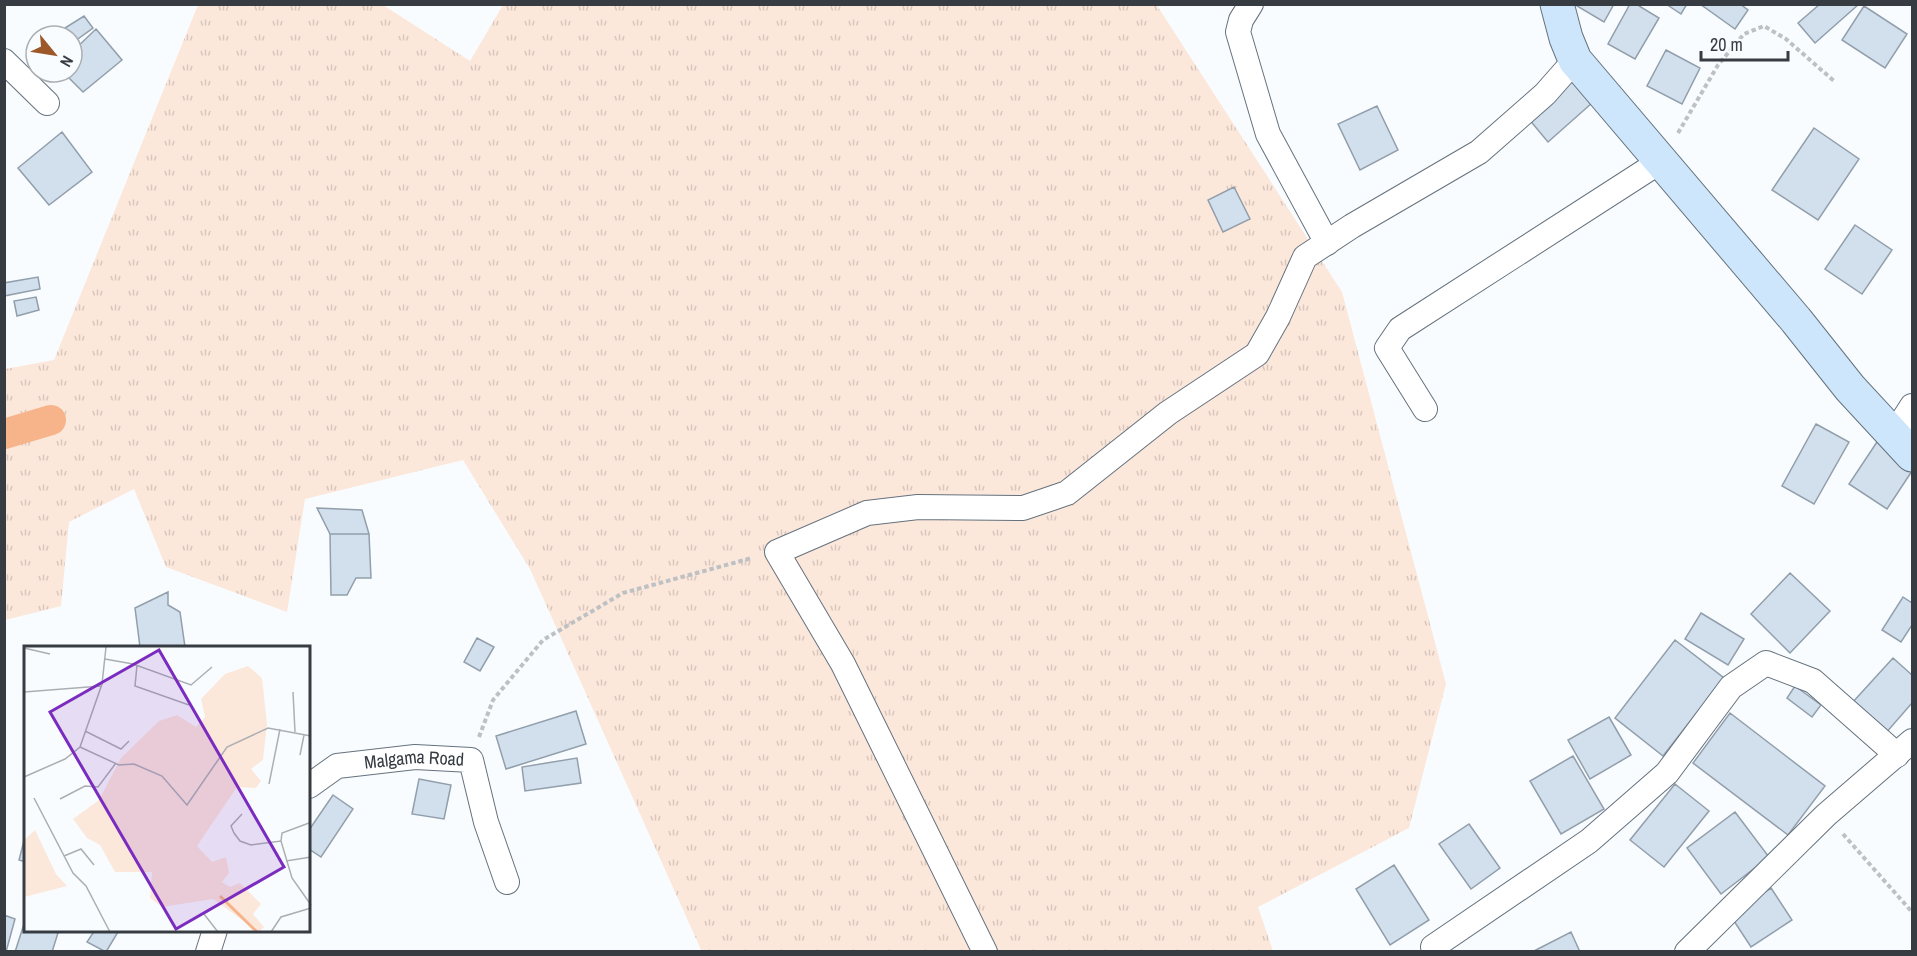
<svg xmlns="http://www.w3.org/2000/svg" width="1917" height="956" viewBox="0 0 1917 956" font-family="'Archivo Narrow',sans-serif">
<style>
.grass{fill:url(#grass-tufts)}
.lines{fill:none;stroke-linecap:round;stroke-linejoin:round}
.canal{stroke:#f7b389;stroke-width:30}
.building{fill:#d2e0ee;stroke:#919eab;stroke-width:1.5}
.street-casing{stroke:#65727e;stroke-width:26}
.secondary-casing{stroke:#65727e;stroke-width:35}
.path{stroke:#bdc1c4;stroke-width:4;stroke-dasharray:4.5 3;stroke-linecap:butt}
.street{stroke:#fff;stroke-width:24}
.secondary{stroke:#cde6fb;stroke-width:33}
.labels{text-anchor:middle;stroke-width:4.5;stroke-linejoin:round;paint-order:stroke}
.street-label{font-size:18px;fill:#363c42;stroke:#f9fcfe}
.inset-river{fill:none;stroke:#f7b389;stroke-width:3}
.inset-road{fill:none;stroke:#abafb3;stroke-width:1.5}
.view{fill:#7b2cbf;fill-opacity:0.15;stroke:#7b2cbf;stroke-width:3}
.inset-edge{fill:none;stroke:#363c42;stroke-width:3}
</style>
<defs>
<pattern id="grass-tufts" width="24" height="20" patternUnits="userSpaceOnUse" patternTransform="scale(1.5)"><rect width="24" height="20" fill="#fce7db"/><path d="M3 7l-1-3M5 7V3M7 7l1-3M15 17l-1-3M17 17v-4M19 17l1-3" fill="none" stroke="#d9c7bd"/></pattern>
</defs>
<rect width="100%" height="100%" fill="#f9fcfe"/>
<path class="grass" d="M1156,4L1342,292L1446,684L1409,828L1258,907L1273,951L702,952L530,569L463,460L305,499L287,612L166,567L134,489L69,522L61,606L5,620V369L54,360L198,5H383L470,61L503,5Z"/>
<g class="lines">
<path class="canal" d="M4,434L51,420"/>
</g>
<path class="building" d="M1578,4H1614L1604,22L1577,6Z
M1630,4H1636L1659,18L1635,59L1608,44Z
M1666,4H1687L1681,14Z
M1700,4H1740L1748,10L1735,29Z
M1820,4H1859L1815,43L1798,23Z
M1864,6L1907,34L1885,68L1842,40Z
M84,16L93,28L75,41L65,28Z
M96,29L122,60L83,92L63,72H72V52Z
M1666,50L1700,68L1682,104L1647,86Z
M1571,80L1592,103L1548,142L1528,118Z
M1377,106L1398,150L1360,170L1338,124Z
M1814,128L1859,159L1818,220L1772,190Z
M62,132L92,172L49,205L18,168Z
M1234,187L1250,219L1223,232L1208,200Z
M1855,225L1892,250L1862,294L1825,269Z
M38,277L40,289L4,296V283Z
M36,297L39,310L17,316L14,301Z
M1816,424L1849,442L1814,504L1782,486Z
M1879,439L1912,471L1887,509L1849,484Z
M317,508L362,510L369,534H330Z
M330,534H369L371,578H356L347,595H331Z
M1790,573L1830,611L1790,653L1751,614Z
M168,592V605L180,612L185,647H140L135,608Z
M1903,597L1912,603V625L1901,642L1882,630Z
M1701,613L1744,639L1728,665L1685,639Z
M477,638L494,647L480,671L464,662Z
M1675,640L1724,678L1663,756L1615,718Z
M1893,658L1912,675V703L1885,734L1852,703Z
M1795,686L1821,705L1812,717L1787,698Z
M576,711L586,744L506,769L496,736Z
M1730,713L1825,786L1788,835L1693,763Z
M1609,717L1631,755L1590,779L1568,740Z
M1573,756L1604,809L1561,834L1530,781Z
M577,758L581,783L525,791L522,767Z
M419,779L451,785L444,819L412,814Z
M1675,784L1709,811L1664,867L1630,840Z
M333,795L353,809L321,857L309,849V830Z
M1735,812L1769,857L1721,894L1687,848Z
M1469,824L1500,868L1471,889L1439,844Z
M26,833V862L19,860Z
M1394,865L1429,920L1390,945L1356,889Z
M1771,888L1792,920L1751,947L1730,915Z
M4,915L15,919L6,952H4Z
M25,921L26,930H52L58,933L52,952H15Z
M95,930L118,932L106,952L87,942Z
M1571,932L1580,952H1532Z"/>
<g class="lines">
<g class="street-casing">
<g id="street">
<path d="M1251,4L1241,20L1238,32L1268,134L1327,243"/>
<path d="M4,61L47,103"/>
<path d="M1425,409L1387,348L1400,329L1661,161"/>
<path d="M1894,434L1912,406"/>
<path id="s1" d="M309,786L337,766L415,757L471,760L486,822L507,882"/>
<path d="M1433,947L1589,841L1667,773L1731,687L1766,663L1813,681L1897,755"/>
<path d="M208,952L215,930"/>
<path d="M985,952L843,664L777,552L867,513L918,507L1023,508L1067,493L1168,413L1257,354L1278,317L1305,257L1352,226L1479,152L1545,94L1575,60"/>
<path d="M1687,952L1826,815L1912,741"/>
</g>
</g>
<g class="secondary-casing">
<path id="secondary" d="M1557,4L1566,38L1575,60L1796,320L1850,388L1912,455"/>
</g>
<path class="path" d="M1678,133L1718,65L1744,34L1764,26L1786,39L1834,81
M479,737L493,700L543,640L623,593L752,558
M1843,834L1912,912"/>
<use href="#street" class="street"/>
<use href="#secondary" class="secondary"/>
</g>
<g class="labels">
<g class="street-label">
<text dy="6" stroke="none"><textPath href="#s1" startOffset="112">Malgama Road</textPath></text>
</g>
</g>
<g transform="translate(24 646)">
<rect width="286" height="286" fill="#f9fcfe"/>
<path d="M224,20L238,32L243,78L239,114L227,123L237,135L232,142L213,141L173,200L188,216L202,211L205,227L198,236L206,241L216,237L237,258L229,268L240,281L235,286L189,253L138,261L126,252L128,226H91L76,199L63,192L49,173L75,154L97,112L135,75L153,69L172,81L181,71L177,53L201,28ZM11,184L32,228L43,240L0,251V194Z" fill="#fce7db"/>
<path class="inset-river" d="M196,250L233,286"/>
<path class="inset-road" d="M0,2L26,8M81,13L109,18L167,39L188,21M113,19L111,40L165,59M0,46L77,40M269,46L271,86M61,85L97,103L105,95M56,101L95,119L110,118L138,130L163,159L203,101L244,82L287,90M276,109L280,89M0,131L41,113L56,101L78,38L82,1M245,138L256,83M10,152L49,227L62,240L86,286M36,153L61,140L74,141L92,117M218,168L207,180L210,187L216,195L227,199L257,195L268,232L287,259M257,195L258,187L285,177M40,210L57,203L70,219M262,215L287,211M180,268L194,286M247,286L257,271L287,262"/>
<path class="view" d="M135,4L260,221L152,283L26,66Z"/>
<rect width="286" height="286" class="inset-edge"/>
</g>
<rect width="1917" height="956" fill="none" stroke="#363c42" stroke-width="12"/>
<g transform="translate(54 54) rotate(120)"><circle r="28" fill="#f9fcfe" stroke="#abafb3" stroke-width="1.5"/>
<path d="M0-4.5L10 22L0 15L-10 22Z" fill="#9c5829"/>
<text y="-9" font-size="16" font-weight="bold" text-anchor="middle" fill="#363c42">N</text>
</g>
<path d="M1701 51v9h87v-9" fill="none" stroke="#363c42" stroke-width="3"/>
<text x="1710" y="51" font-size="18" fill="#363c42" stroke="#f9fcfe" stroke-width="4.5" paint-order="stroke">20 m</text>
</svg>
